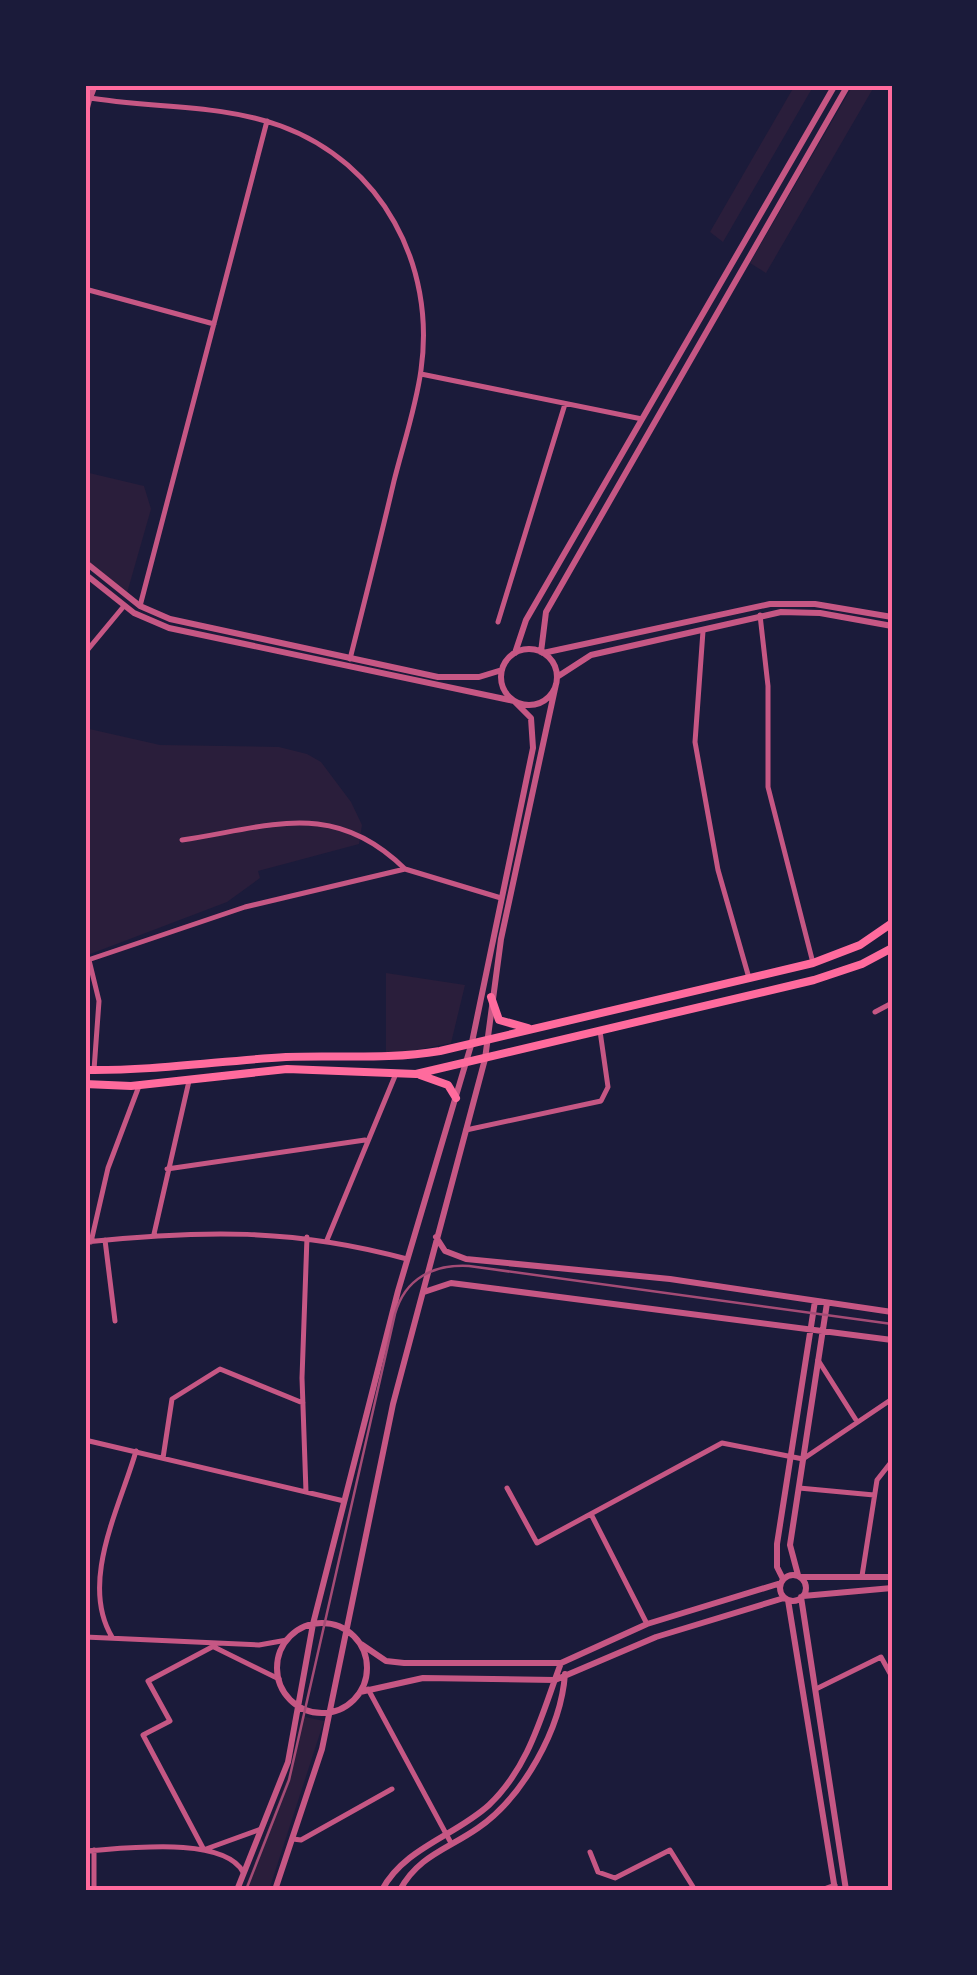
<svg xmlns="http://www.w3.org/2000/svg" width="977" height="1975" viewBox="0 0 977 1975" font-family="'Space Grotesk',sans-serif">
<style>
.green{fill:#2a1e3b}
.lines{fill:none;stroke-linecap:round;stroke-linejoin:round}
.minor{stroke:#c65784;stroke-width:5}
.tertiary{stroke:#c65784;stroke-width:6}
.secondary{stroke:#ff6b9d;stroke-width:8}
.tram{stroke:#a44b75;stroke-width:2.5}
.neatline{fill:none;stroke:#ff6b9d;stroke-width:4}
</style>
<rect width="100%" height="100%" fill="#1b1b3a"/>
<path class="green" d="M795,85H814L723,242L710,232Z
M853,85H875L766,273L750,263Z
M85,472L144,486L151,509L127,593L85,559Z
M85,728L160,745L279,747L307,754L321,762L351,802L362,825L359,844L258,871L260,878L227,902L85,956Z
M386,973L465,985L451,1043L386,1056Z
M301,1716L324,1721L269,1890H244L291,1768Z"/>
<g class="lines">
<path class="minor" d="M85,97C150,109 218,103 281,126C382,163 436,265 421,370C416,407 403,445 394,481C380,541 365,600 350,659
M85,118L90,98
M85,289L214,324
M421,374L642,419
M140,606L267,121
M760,615L768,686V787L813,963
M498,622L565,404
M891,626L892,742
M703,631L695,742L718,870L749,978
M85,653L124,606
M182,840C270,827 333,798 405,869
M89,960L99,1001L94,1070
M85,961L245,907L405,869L501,898
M875,1012L892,1003
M466,1130L601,1101L608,1087L600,1031
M167,1169L365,1140
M154,1234L189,1081
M105,1240L115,1321
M327,1240L395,1076
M85,1242C201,1230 294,1228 407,1259
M91,1242L108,1168L139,1086
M818,1360L856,1420
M85,1440L344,1501
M163,1458L172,1399L220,1369L303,1403
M507,1488L537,1543L722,1443L803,1459L892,1399
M799,1488L874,1495
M306,1492L302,1378L307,1237
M591,1514L647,1624
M862,1576L877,1480L892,1461
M85,1637L259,1645L287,1640
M112,1637C79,1582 120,1507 136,1451
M214,1647L279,1679
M368,1689L451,1843
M816,1689L881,1657L892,1677
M293,1839L301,1840L392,1789
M206,1849L261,1829
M204,1850L143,1735L170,1721L148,1681L212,1647
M85,1851C122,1849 223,1835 243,1872
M590,1852L598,1872L615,1878L670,1850L695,1890
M94,1890V1850
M821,1890L835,1885"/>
<path class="tertiary" d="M90,98L95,85
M85,562L140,606L170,619L438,677H479L502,670
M85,574L134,613L169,628L514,701
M501 677a28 28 0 1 1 56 0a28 28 0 1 1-56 0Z
M541,652L546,612L848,85
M515,653L526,620L835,85
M543,653L770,604H815L892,617
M557,677L591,655L781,612L820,613L892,626
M436,1237L445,1251L466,1259L670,1279L892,1312
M424,1292L451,1283L892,1340
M798,1575L790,1545L827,1303
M780 1588a13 13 0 1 1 26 0a13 13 0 1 1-26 0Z
M801,1577H892
M783,1579L777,1567V1544L815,1301
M803,1596L892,1588
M801,1597L846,1890
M788,1600L835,1890
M277 1668a45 45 0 1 1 90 0a45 45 0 1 1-90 0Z
M361,1644L386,1661L404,1663H561L647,1624L781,1583
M360,1692L423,1678L555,1680L656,1637L784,1598
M237,1890L288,1762L313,1624L398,1291L472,1042L533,748L531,718L515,702
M275,1890L322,1749L393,1404L485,1059L501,939L556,684
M382,1890C404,1848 455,1836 489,1805C530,1766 542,1713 561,1663
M400,1890C418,1856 448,1849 478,1828C523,1797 561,1729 565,1674"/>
<path class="secondary" d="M491,997L499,1020L528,1028
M85,1070C153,1071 218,1061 286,1057C338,1055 388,1060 440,1051L813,963L860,945L892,923
M420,1075L448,1085L456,1098
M85,1084L131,1086L287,1069L416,1074L814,980L862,964L892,948"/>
<path class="tram" d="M246,1890L289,1780L395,1314C405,1278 434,1264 469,1266L892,1324"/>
</g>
<rect width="977" height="1975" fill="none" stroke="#1b1b3a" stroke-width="175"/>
<rect x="88" y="88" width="802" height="1800" class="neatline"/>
</svg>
